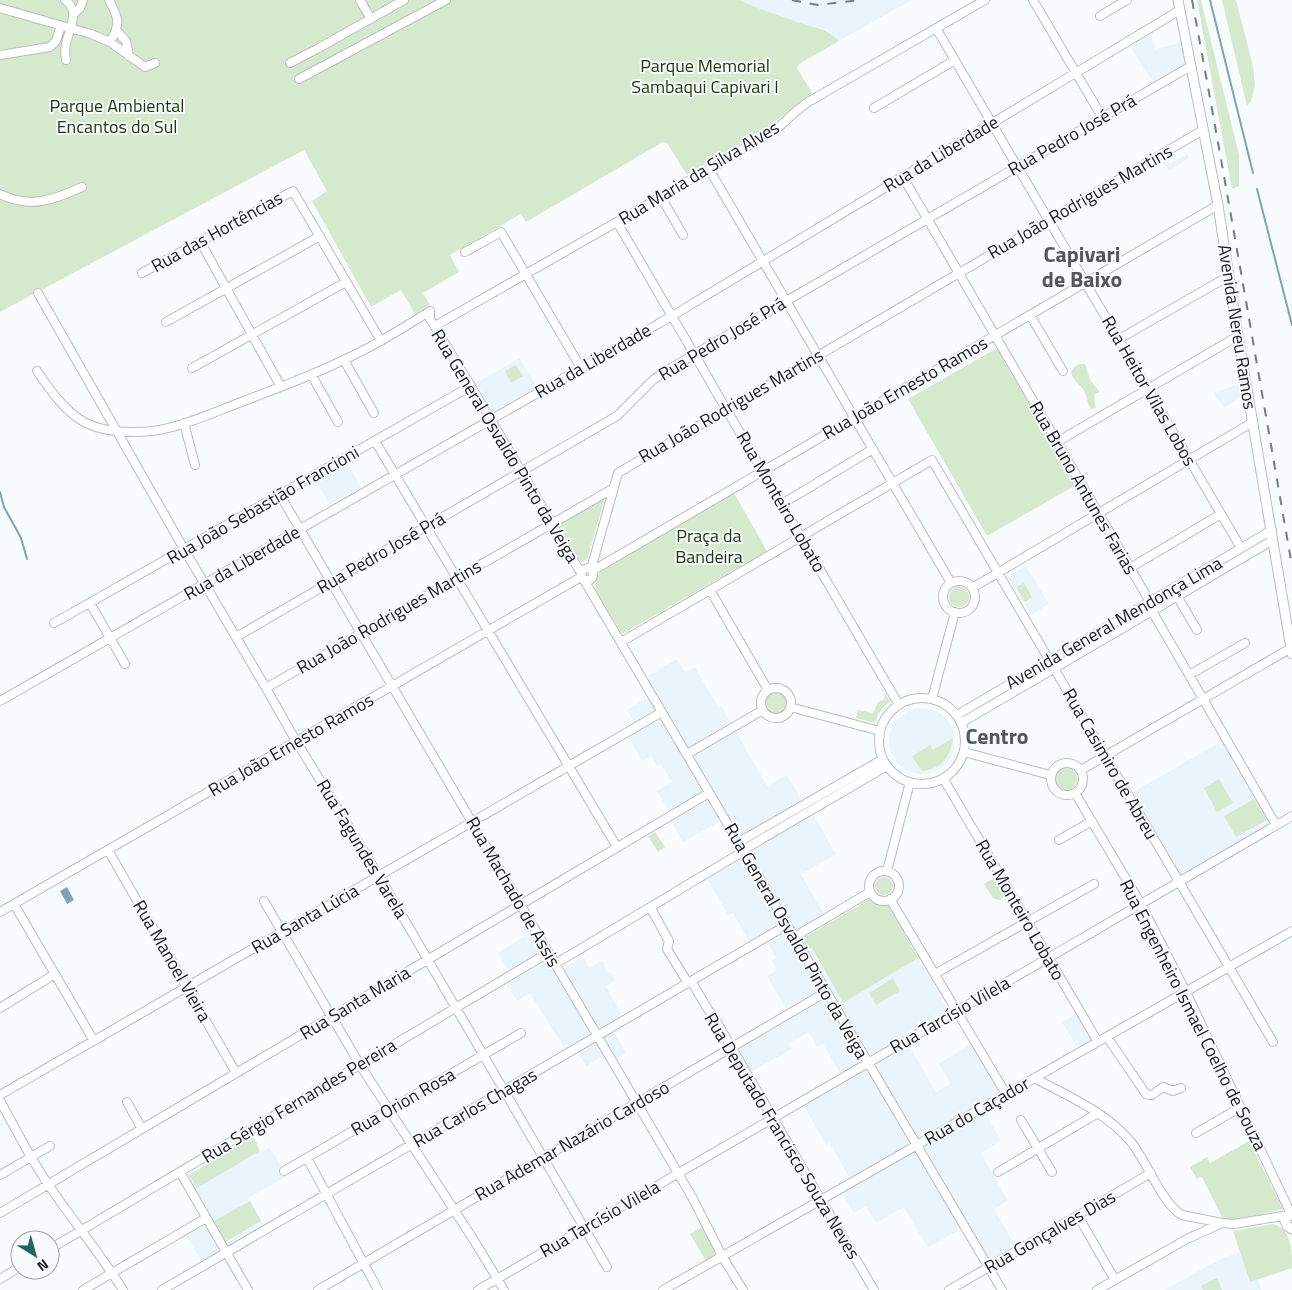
<svg xmlns="http://www.w3.org/2000/svg" width="1292" height="1290" viewBox="0 0 1292 1290" font-family="'Titillium Web',sans-serif">
<style>
.built{fill:#eaf4fd}
.green{fill:#d5e9cc}
.water{fill:#7ea3b9}
.lines{fill:none;stroke-linecap:round;stroke-linejoin:round}
.stream{stroke:#7ea3b9;stroke-width:2}
.minor-casing{stroke:#b9bdc0;stroke-width:10}
.major-casing{stroke:#b9bdc0;stroke-width:11}
.minor{stroke:#fff;stroke-width:8}
.major{stroke:#fff;stroke-width:9}
.rail{stroke:#787b7c;stroke-width:2;stroke-dasharray:9 9;stroke-linecap:butt}
.labels{text-anchor:middle;stroke-width:4;stroke-linejoin:round;paint-order:stroke}
.park-label{font-size:18px;fill:#1a3806;stroke:#f8fcfe}
.street-label{font-size:18px;fill:#181a1b;stroke:#f8fcfe}
.district-label{font-size:22px;font-weight:bold;fill:#54575a;stroke:#f8fcfe}
</style>
<rect width="100%" height="100%" fill="#f8fcfe"/>
<path class="built" d="M739,0H912L839,41L826,30L802,24L756,8Z
M1149,34L1153,41L1155,49L1182,42L1186,64L1154,84L1130,46Z
M1187,154L1189,158L1169,171L1163,162L1167,160L1170,164Z
M520,358L537,388L494,413L476,383Z
M1241,383L1244,396L1224,407L1213,393Z
M345,460L362,489L331,507L314,478Z
M1026,566L1049,604L1031,615L1008,576Z
M677,659L685,672L695,667L718,707L721,706L767,786L787,775L810,815L813,814L836,854L801,874L829,923L802,939L811,948L843,1003L918,958L947,1008L903,1035L936,1092L950,1084L939,1063L972,1044L1004,1100L984,1112L1001,1141L981,1153L1008,1201L994,1209L1017,1249L984,1267L962,1228L928,1248L904,1207L876,1223L866,1206L854,1213L842,1193L854,1186L830,1143L826,1145L804,1106L845,1082L823,1044L817,1047L809,1032L789,1043L792,1049L752,1071L740,1051L741,1045L790,1016L767,976L777,970L772,960L776,958L764,935L750,942L733,913L728,915L707,879L743,858L722,820L683,842L671,820L673,818L657,791L672,782L661,764L657,766L651,756L642,761L629,737L639,731L627,710L656,693L647,676Z
M889 741a33 33 0 1 1 66 0a33 33 0 1 1-66 0Z
M1223,740L1271,823L1181,876L1132,793Z
M533,931L557,972L583,957L589,968L602,961L608,972H610L615,980L606,986L623,1017L610,1026L626,1053L615,1060L609,1052L586,1066L574,1046L566,1051L530,993L517,1001L506,983L513,978L498,953Z
M1076,1014L1092,1041L1078,1049L1062,1022Z
M253,1136L261,1152L269,1147L287,1176L248,1198L265,1227L229,1249L187,1176Z
M205,1225L220,1252L202,1262L186,1235Z
M1240,1252L1250,1282L1258,1279L1261,1290H1164L1221,1259Z"/>
<path class="green" d="M0,0H739C758,9 778,15 797,22C814,28 827,28 839,41L799,64L797,68L812,93L767,128L687,175L667,143L663,142L526,222L521,214L450,255L459,272L423,293L430,305L415,314L401,290L371,307L312,201L327,191L304,150L0,312Z
M1197,0H1201L1239,155V186L1232,189Z
M1222,0H1236L1253,66L1255,85L1251,101L1247,106Z
M997,348L1076,485L987,536L908,399Z
M1079,364H1085L1090,380L1100,392L1095,394L1094,399L1096,408L1091,409C1087,403 1087,395 1083,389C1076,380 1063,373 1079,364Z
M516,365L523,376L511,383L505,371Z
M734,493L767,551L622,634L596,591C594,582 596,578 601,571Z
M605,498L587,559L583,562L580,561L558,524Z
M1024,583L1032,597L1025,602L1016,587Z
M949 597a10 10 0 1 1 20 0a10 10 0 1 1-20 0Z
M885,693L890,702C882,707 878,713 875,723L856,718L858,710L873,713L878,702L885,699Z
M766 703a10 10 0 1 1 20 0a10 10 0 1 1-20 0Z
M953,738C950,758 942,768 922,771L912,756L930,745L933,750Z
M1055 779a11 11 0 1 1 22 0a11 11 0 1 1-22 0Z
M1219,779L1233,803L1217,812L1204,788Z
M1254,799L1267,820L1236,837L1224,816Z
M655,832L665,847L658,852L648,836Z
M996,877L1007,895L999,900L993,898L984,884Z
M875 886a9 9 0 1 1 18 0a9 9 0 1 1-18 0Z
M868,900L888,904L918,958L843,1003L812,948L808,949L802,939Z
M893,978L900,991L876,1005L869,993Z
M253,1136L260,1151L197,1188L189,1175Z
M1249,1141L1283,1209L1234,1221L1223,1219L1202,1177L1197,1179L1190,1167L1207,1157L1210,1163Z
M250,1201L261,1221L225,1242L214,1221Z
M1273,1224C1292,1228 1292,1252 1292,1268L1250,1282L1233,1231Z
M702,1227L718,1255L706,1261L690,1234Z
M1217,1278L1222,1290H1203L1201,1286Z"/>
<path class="water" d="M67,887L74,900L67,904L60,891Z"/>
<g class="lines">
<path class="stream" d="M1210,0L1253,173
M1257,189L1292,325
M0,492L4,507L21,538L27,559"/>
<g class="minor-casing">
<path id="minor" d="M65,0C81,11 69,29 66,44C65,49 65,55 66,60
M109,0C119,19 121,23 110,42
M360,0L371,19
M1033,0L1102,117
M0,8L91,34L110,42L145,67L155,63
M74,14L80,8L83,0
M1100,16L1127,0
M936,28L1241,548
M117,31L126,41L129,56
M0,55L50,47L56,41L61,26
M290,63L317,49L404,0
M299,79L446,0
M874,108L955,60
M709,169L951,583
M903,177L1150,602L1152,611L1276,825
M0,194C29,209 54,200 82,187
M661,197L683,235
M617,222L899,705
M200,241L281,387
M465,252L501,232L581,368
M142,273L293,191L381,341
M38,293L184,549L266,688L296,741L379,876L607,1267
M430,311V319L471,386L581,573
M1030,315L1063,371
M166,322L320,236
M435,326L720,163L780,126L795,112L808,102L985,0
M1119,339L1229,276
M344,360L374,413
M192,368L346,282
M37,371C50,390 66,413 86,423C106,433 132,433 153,431C181,427 210,414 236,404C278,388 321,372 362,351C385,339 408,325 430,311
M311,374L338,422
M184,423L195,465
M375,441L617,847
M1057,442L1238,336
M280,495L692,1197L722,1256L743,1290
M782,504L873,449
M1130,568L1221,514
M591,569L588,568L582,570L581,575L584,580H590C594,577 594,573 591,569L618,473L1203,130
M592,571L1218,205
M584,580L1002,1290
M943 597a16 16 0 1 1 32 0a16 16 0 1 1-32 0Z
M972,588L1253,422
M710,590L768,690
M1177,596L1197,630
M90,603L125,664
M54,623L471,386
M236,637L617,416L653,380L671,368L1191,66
M621,642L932,460L1273,1042
M1189,675L1245,643
M266,688L614,488
M761 703a15 15 0 1 1 30 0a15 15 0 1 1-30 0Z
M879 741a43 43 0 1 1 86 0a43 43 0 1 1-86 0Z
M932,699L955,612
M0,701L672,316L1180,10
M790,707L880,731
M957,715L1272,530
M961,723L1273,540
M964,752L1050,775
M687,754L763,710
M1051 779a16 16 0 1 1 32 0a16 16 0 1 1-32 0Z
M1081,770L1291,648
M943,778L1098,1042
M1075,793L1141,904L1186,992L1291,1214
M1059,840L1092,821
M739,842L883,759
M108,850L236,1073
M887,871L910,782
M869 886a15 15 0 1 1 30 0a15 15 0 1 1-30 0Z
M890,899L1006,1094
M264,901L360,1065L475,1242L504,1290
M14,904L94,1041
M650,907L669,941L667,949L688,983
M0,912L581,577
M794,937L870,892
M555,964L739,854L743,850L887,766
M935,974L1094,884
M691,981L709,1011L712,1014L874,1290
M0,1008L55,974
M1107,1037L1146,1094C1153,1098 1157,1090 1163,1087L1173,1091L1181,1088
M1034,1078C1068,1096 1106,1112 1131,1142C1146,1160 1163,1205 1182,1215L1222,1223
M0,1095L662,712
M0,1101C16,1129 30,1158 48,1184C72,1220 100,1253 123,1290
M127,1102L142,1129
M1021,1120L1052,1172
M1196,1133L1241,1107
M307,1158L378,1290
M284,1171L521,1033
M180,1172L248,1290
M998,1172L1098,1113
M0,1175L50,1146
M0,1213L709,793
M1078,1216L1115,1280
M50,1249L548,953
M0,1279L20,1267
M83,1290L206,1218
M162,1290L787,925
M318,1290L826,992
M478,1290L1292,816
M663,1290L1292,931
M949,1290L1151,1173
M1097,1290L1187,1239L1222,1223L1234,1224L1289,1215"/>
</g>
<g class="major-casing">
<path id="major" d="M1178,0L1218,205L1238,336L1292,654
M1292,1213L1289,1215L1285,1221L1287,1226L1292,1229"/>
</g>
<use href="#minor" class="minor"/>
<use href="#major" class="major"/>
<path class="rail" d="M792,0L818,5L860,0
M1192,0C1227,188 1259,377 1292,566"/>
</g>
<g class="labels">
<g class="park-label">
<text x="705" y="72">Parque Memorial<tspan x="705" dy="21">Sambaqui Capivari I</tspan></text>
<text x="117" y="112">Parque Ambiental<tspan x="117" dy="21">Encantos do Sul</tspan></text>
<text x="709" y="542">Praça da<tspan x="709" dy="21">Bandeira</tspan></text>
</g>
<g class="street-label">
<text transform="translate(1072 135) rotate(-30)" y="6">Rua Pedro José Prá</text>
<text transform="translate(941 154) rotate(-31)" y="6">Rua da Liberdade</text>
<text transform="translate(699 173) rotate(-31)" y="6">Rua Maria da Silva Alves</text>
<text transform="translate(1080 202) rotate(-30)" y="6">Rua João Rodrigues Martins</text>
<text transform="translate(217 232) rotate(-29)" y="6">Rua das Hortências</text>
<text transform="translate(1237 327) rotate(81)" y="6">Avenida Nereu Ramos</text>
<text transform="translate(722 339) rotate(-31)" y="6">Rua Pedro José Prá</text>
<text transform="translate(593 361) rotate(-30)" y="6">Rua da Liberdade</text>
<text transform="translate(905 388) rotate(-30)" y="6">Rua João Ernesto Ramos</text>
<text transform="translate(1149 391) rotate(60)" y="6">Rua Heitor Vilas Lobos</text>
<text transform="translate(731 406) rotate(-30)" y="6">Rua João Rodrigues Martins</text>
<text transform="translate(505 446) rotate(59)" y="6">Rua General Osvaldo Pinto da Veiga</text>
<text transform="translate(1083 488) rotate(60)" y="6">Rua Bruno Antunes Farias</text>
<text transform="translate(781 502) rotate(60)" y="6">Rua Monteiro Lobato</text>
<text transform="translate(263 505) rotate(-30)" y="6">Rua João Sebastião Francioni</text>
<text transform="translate(381 553) rotate(-30)" y="6">Rua Pedro José Prá</text>
<text transform="translate(242 563) rotate(-30)" y="6">Rua da Liberdade</text>
<text transform="translate(389 617) rotate(-30)" y="6">Rua João Rodrigues Martins</text>
<text transform="translate(1114 623) rotate(-30)" y="6">Avenida General Mendonça Lima</text>
<text transform="translate(291 745) rotate(-30)" y="6">Rua João Ernesto Ramos</text>
<text transform="translate(1110 764) rotate(60)" y="6">Rua Casimiro de Abreu</text>
<text transform="translate(362 849) rotate(59)" y="6">Rua Fagundes Varela</text>
<text transform="translate(513 892) rotate(60)" y="6">Rua Machado de Assis</text>
<text transform="translate(1020 910) rotate(60)" y="6">Rua Monteiro Lobato</text>
<text transform="translate(305 919) rotate(-30)" y="6">Rua Santa Lúcia</text>
<text transform="translate(796 941) rotate(60)" y="6">Rua General Osvaldo Pinto da Veiga</text>
<text transform="translate(172 961) rotate(60)" y="6">Rua Manoel Vieira</text>
<text transform="translate(355 1003) rotate(-31)" y="6">Rua Santa Maria</text>
<text transform="translate(950 1015) rotate(-30)" y="6">Rua Tarcísio Vilela</text>
<text transform="translate(1193 1015) rotate(63)" y="6">Rua Engenheiro Ismael Coelho de Souza</text>
<text transform="translate(299 1101) rotate(-31)" y="6">Rua Sérgio Fernandes Pereira</text>
<text transform="translate(403 1102) rotate(-30)" y="6">Rua Orion Rosa</text>
<text transform="translate(475 1108) rotate(-30)" y="6">Rua Carlos Chagas</text>
<text transform="translate(977 1111) rotate(-30)" y="6">Rua do Caçador</text>
<text transform="translate(782 1136) rotate(59)" y="6">Rua Deputado Francisco Souza Neves</text>
<text transform="translate(572 1141) rotate(-30)" y="6">Rua Ademar Nazário Cardoso</text>
<text transform="translate(600 1219) rotate(-30)" y="6">Rua Tarcísio Vilela</text>
<text transform="translate(1050 1232) rotate(-30)" y="6">Rua Gonçalves Dias</text>
</g>
<g class="district-label">
<text x="1082" y="262">Capivari<tspan x="1082" dy="25">de Baixo</tspan></text>
<text x="997" y="744">Centro</text>
</g>
</g>
<g transform="translate(35 1255) rotate(143)"><circle r="24" fill="#f8fcfe" stroke="#9ea2a3"/>
<path d="M0-4L9 19L0 12L-9 19Z" fill="#1d665e"/>
<text y="-8" font-size="14" font-weight="bold" text-anchor="middle" fill="#181a1b">N</text>
</g>
</svg>
